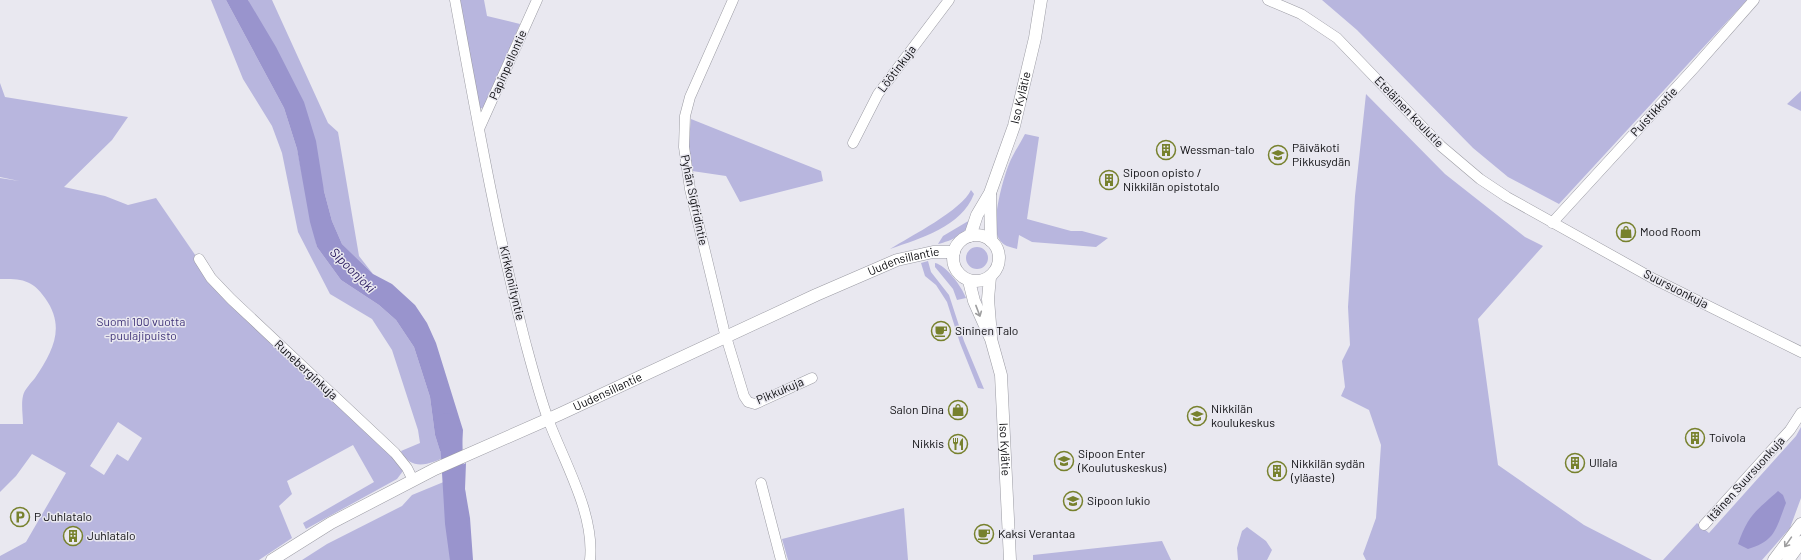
<svg xmlns="http://www.w3.org/2000/svg" width="1801" height="560" viewBox="0 0 1801 560" font-family="Barlow,sans-serif">
<style>
.green{fill:#b8b6de;fill-rule:evenodd}
.water{fill:#9994cd}
.lines{fill:none;stroke-linecap:round;stroke-linejoin:round}
.river{stroke:#9994cd;stroke-width:22}
.minor-casing{stroke:#9b9ba3;stroke-width:11}
.tertiary-casing{stroke:#9b9ba3;stroke-width:13}
.minor{stroke:#fff;stroke-width:10}
.tertiary{stroke:#fff;stroke-width:12}
.oneway{stroke:#9e9e9f}
.labels{text-anchor:middle;stroke-width:3;stroke-linejoin:round;paint-order:stroke}
.street-label{font-size:12px;fill:#0d0d10;stroke:#e9e8f0}
.poi-label{font-size:12px;fill:#0d0d10;stroke:#e9e8f0;text-anchor:start}
.park-label{font-size:12px;fill:#403479;stroke:#e9e8f0}
.water-label{font-size:13px;font-style:italic;fill:#2c1d60;stroke:#e9e8f0}
</style>
<rect width="100%" height="100%" fill="#e9e8f0"/>
<path class="green" d="M211,0H226L284,108L297,149L317,247L341,280L379,305L396,320L414,347L430,397L435,435L440,451L447,456C431,464 411,472 401,451L420,443L418,430L392,350L372,319L330,294L298,232L282,153L272,126L243,79Z
M248,0H272L328,123L338,132L359,256L373,274L342,244L332,221L324,191Z
M459,0H484L487,16L520,24L485,107L479,109Z
M1322,0H1747L1559,204L1508,177L1473,148L1357,30Z
M0,83L5,97L128,117L112,140L64,187L105,196L128,205L156,198L211,278L407,468L403,471L397,479L306,529L303,523L374,482L353,445L287,481L292,494L279,506L292,538L259,560H0V556L26,542L66,473L32,454L16,476L0,492V424H23C23,416 21,404 23,396C24,390 31,383 35,378C53,351 66,327 45,298C32,279 21,279 0,279V178L19,181L0,177ZM118,422L142,438L128,461L117,454L104,475L90,466Z
M1801,91V111L1787,104Z
M1366,94L1445,174L1525,237L1543,246L1478,319L1498,465L1584,525L1652,560H1366L1363,554L1376,518L1381,445L1369,410L1341,396L1345,387L1342,361L1350,345L1348,307L1355,196Z
M691,119L821,171L823,181L740,202L726,176L692,171L688,149Z
M1025,134L1039,137L1027,219L1071,231H1082L1108,238L1096,247L1032,242L1019,235L1017,249C1010,247 1003,246 999,239C990,225 1003,179 1009,164C1013,154 1020,144 1025,134Z
M971,190L974,194C961,227 921,238 890,249C911,236 962,210 971,190Z
M970,220C968,234 951,241 938,244L943,236Z
M966 258a11 11 0 1 1 22 0a11 11 0 1 1-22 0Z
M928,261L931,272L949,295L964,341L984,389L978,388L960,343L947,302L936,285L925,276L921,263Z
M935,263C946,265 962,287 966,298L957,300L953,289L935,267Z
M1801,427V498L1790,528L1762,560H1663L1697,523L1709,533L1796,436Z
M446,481L454,560H302L327,544L402,506L412,495Z
M904,508L908,560H788L782,539Z
M1247,527L1266,541L1272,550L1267,560H1238L1237,548L1242,531Z
M1162,541L1171,560H1033V555Z"/>
<path class="water" d="M226,0H248L276,47L304,102L316,141L324,191L332,221L342,244L373,274L392,284L415,305L427,323L436,343L463,430L462,449L447,456L440,451L435,435L430,397L414,347L396,320L379,305L341,280L317,247L310,222L297,149L284,108Z
M466,463L465,489L470,518L473,560H454L445,474Z
M1778,491L1783,495L1786,503C1776,528 1776,541 1748,549L1738,544C1748,515 1756,511 1778,491Z"/>
<g class="lines">
<path class="river" d="M447,424L451,439L456,523L461,560"/>
<g class="minor-casing">
<path id="minor" d="M455,0C476,114 496,228 525,341C532,367 539,394 548,419C564,462 595,514 590,560
M733,0L690,97L685,116L684,147L690,189L724,330L744,396L748,402L755,404L812,378
M1268,0L1301,14L1337,38L1441,146L1480,179L1507,197L1654,279L1801,352
M479,129L537,0
M853,143L878,94L949,0
M1552,223L1695,67L1754,0
M199,259L211,278L231,299L395,453L407,468L413,480
M761,483L781,560
M1704,525L1790,430L1801,413"/>
</g>
<g class="tertiary-casing">
<g id="tertiary">
<path d="M990,194L991,241"/>
<circle cx="976" cy="258" r="23"/>
<path id="s1" d="M970,236L977,215L990,193L1014,126L1035,38L1041,0"/>
<path d="M990,277L988,299L991,336"/>
<path id="s2" d="M969,281L974,301L991,339L1001,375L1010,560"/>
<path id="s3" d="M272,560L331,523L435,469L560,414L816,295L897,260L933,252H954"/>
<path d="M1774,560L1801,524"/>
<path d="M1788,560L1801,542"/>
</g>
</g>
<use href="#minor" class="minor"/>
<use href="#tertiary" class="tertiary"/>
</g>
<defs><path id="oneway-shaft" d="M-6 0H5M1.5-3L5.5 0L1.5 3" fill="none" stroke-width="1.6" stroke-linecap="round" stroke-linejoin="round"/></defs>
<g class="oneway">
<use href="#oneway-shaft" transform="translate(978 311) rotate(69)"/>
<use href="#oneway-shaft" transform="translate(1788 542) rotate(125)"/>
</g>
<defs>
<g id="building-ring" transform="scale(1)"><circle r="9.5" fill="#e9e8f0" stroke="#77812d" stroke-width="1.5"/><path d="M-4-6H4V6H1V3H-1V6H-4ZM-2.5-4.3h1.7v1.8h-1.7ZM.8-4.3h1.7v1.8H.8ZM-2.5-1h1.7V.8h-1.7ZM.8-1h1.7V.8H.8Z" fill="#77812d"/></g>
<g id="school-ring" transform="scale(1)"><circle r="9.5" fill="#e9e8f0" stroke="#77812d" stroke-width="1.5"/><path d="M0-5L7-2L0 1L-7-2ZM-4 1L0 2.5L4 1V4Q0 6-4 4Z" fill="#77812d"/></g>
<g id="shop-ring" transform="scale(1)"><circle r="9.5" fill="#e9e8f0" stroke="#77812d" stroke-width="1.5"/><path d="M-5-2.5h2.3a2.7 3.5 0 0 1 5.4 0H5L5.5 6h-11ZM-1.5-2.5h3a1.5 2.3 0 0 0-3 0Z" fill="#77812d"/></g>
<g id="cafe-ring" transform="scale(1)"><circle r="9.5" fill="#e9e8f0" stroke="#77812d" stroke-width="1.5"/><path d="M-5.5-4.5H6V0H3Q3 3.5 0 3.5H-2.5Q-5.5 3.5-5.5 0ZM3-3.2v2h1.7v-2ZM-6 4.5H4V6H-6Z" fill="#77812d"/></g>
<g id="restaurant-ring" transform="scale(1)"><circle r="9.5" fill="#e9e8f0" stroke="#77812d" stroke-width="1.5"/><path d="M-5-6h1v4h1v-4h1v4h1v-4h1v5L-1.5 .5V6h-2V.5L-5-1ZM5-6V6H3V1.5H1.5Q1.5-4 5-6Z" fill="#77812d"/></g>
<g id="parking-ring" transform="scale(1)"><circle r="9.5" fill="#e9e8f0" stroke="#77812d" stroke-width="1.5"/><path d="M-3.5-5.5H1a3.5 3.5 0 0 1 0 7H-1V5.5H-3.5ZM-1-3.4V-.6H.8a1.4 1.4 0 0 0 0-2.8Z" fill="#77812d"/></g>
</defs>
<g fill-rule="evenodd">
<use href="#building-ring" x="1166" y="150"/>
<use href="#school-ring" x="1278" y="155"/>
<use href="#building-ring" x="1109" y="180"/>
<use href="#shop-ring" x="1626" y="232"/>
<use href="#cafe-ring" x="941" y="331"/>
<use href="#shop-ring" x="958" y="410"/>
<use href="#school-ring" x="1197" y="416"/>
<use href="#building-ring" x="1695" y="438"/>
<use href="#restaurant-ring" x="958" y="444"/>
<use href="#school-ring" x="1064" y="461"/>
<use href="#building-ring" x="1575" y="463"/>
<use href="#building-ring" x="1277" y="471"/>
<use href="#school-ring" x="1073" y="501"/>
<use href="#parking-ring" x="20" y="517"/>
<use href="#cafe-ring" x="984" y="534"/>
<use href="#building-ring" x="73" y="536"/>
</g>
<g class="labels">
<g class="street-label">
<text transform="translate(508 65) rotate(-66)" y="4">Papinpellontie</text>
<text transform="translate(897 69) rotate(-53)" y="4">Löötinkuja</text>
<text dy="4" stroke="none"><textPath href="#s1" startOffset="148">Iso Kylätie</textPath></text>
<text transform="translate(1409 112) rotate(46)" y="4">Eteläinen koulutie</text>
<text transform="translate(1654 112) rotate(-47)" y="4">Puistikkotie</text>
<text transform="translate(694 200) rotate(78)" y="4">Pyhän Sigfridintie</text>
<text dy="4" stroke="none"><textPath href="#s3" startOffset="700">Uudensillantie</textPath></text>
<text transform="translate(512 283) rotate(77)" y="4">Kirkkoniityntie</text>
<text transform="translate(1676 289) rotate(27)" y="4">Suursuonkuja</text>
<text transform="translate(306 370) rotate(43)" y="4">Runeberginkuja</text>
<text transform="translate(780 391) rotate(-23)" y="4">Pikkukuja</text>
<text dy="4" stroke="none"><textPath href="#s3" startOffset="376">Uudensillantie</textPath></text>
<text dy="4" stroke="none"><textPath href="#s2" startOffset="174">Iso Kylätie</textPath></text>
<text transform="translate(1746 479) rotate(-48)" y="4">Itäinen Suursuonkuja</text>
</g>
<g class="poi-label">
<text x="1292" y="152">Päiväkoti<tspan x="1292" dy="14">Pikkusydän</tspan></text>
<text x="1180" y="154">Wessman-talo</text>
<text x="1123" y="177">Sipoon opisto /<tspan x="1123" dy="14">Nikkilän opistotalo</tspan></text>
<text x="1640" y="236">Mood Room</text>
<text x="955" y="335">Sininen Talo</text>
<text x="1211" y="413">Nikkilän<tspan x="1211" dy="14">koulukeskus</tspan></text>
<text x="944" y="414" text-anchor="end">Salon Dina</text>
<text x="1709" y="442">Toivola</text>
<text x="944" y="448" text-anchor="end">Nikkis</text>
<text x="1078" y="458">Sipoon Enter<tspan x="1078" dy="14">(Koulutuskeskus)</tspan></text>
<text x="1589" y="467">Ullala</text>
<text x="1291" y="468">Nikkilän sydän<tspan x="1291" dy="14">(yläaste)</tspan></text>
<text x="1087" y="505">Sipoon lukio</text>
<text x="34" y="521">P Juhlatalo</text>
<text x="998" y="538">Kaksi Verantaa</text>
<text x="87" y="540">Juhlatalo</text>
</g>
<g class="park-label">
<text x="141" y="326">Suomi 100 vuotta<tspan x="141" dy="14">-puulajipuisto</tspan></text>
</g>
<g class="water-label">
<text transform="translate(353 270) rotate(45)" y="5">Sipoonjoki</text>
</g>
</g>
</svg>
